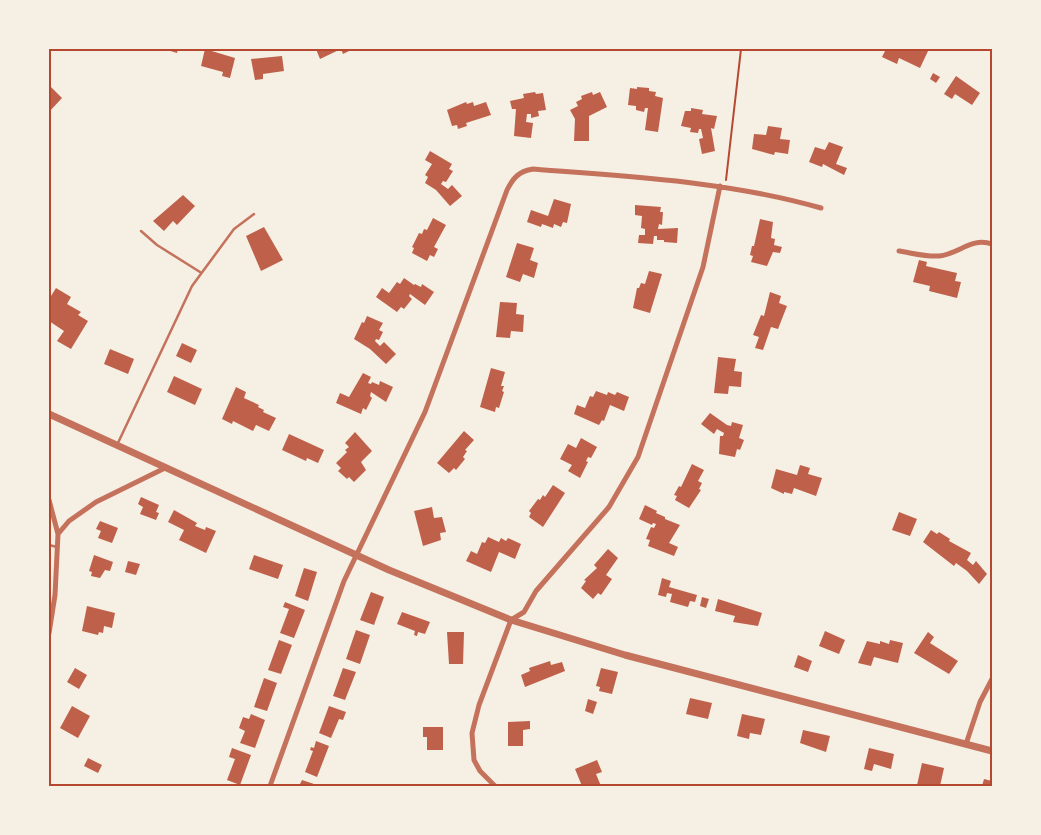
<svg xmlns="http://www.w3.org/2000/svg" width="1041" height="835" viewBox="0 0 1041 835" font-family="'Source Serif 4',serif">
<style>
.building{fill:#bf614a}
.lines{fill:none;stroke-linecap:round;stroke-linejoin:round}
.path{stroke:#b5482f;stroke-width:2}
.service{stroke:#c5725c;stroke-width:2.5}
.minor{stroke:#c5725c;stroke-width:5}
.tertiary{stroke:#c5725c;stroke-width:7}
.neatline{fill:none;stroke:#b5482f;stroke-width:2}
</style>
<rect width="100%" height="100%" fill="#f6efe4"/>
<path class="building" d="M164,49H178L177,53Z
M205,49L235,58L230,78L222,76L223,72L201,66Z
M316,49H353L343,54L341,49L320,59Z
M886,49H929L920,68L899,58L897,64L882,57Z
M282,56L284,71L263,74V79L255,80L251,59Z
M933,73L940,77L936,83L930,79Z
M956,76L980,93L972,105L955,94L952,99L944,94Z
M49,85L62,98L49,112Z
M637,87L649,88V91L656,92L655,96L663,98L658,132L645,130L648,108H645L644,112L636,110V106L628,105L630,88L637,89Z
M535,92L536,94L543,93L546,110L538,111L539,116L531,118V114H527L526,122L533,123L531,138L514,136L516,109H512L510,101L524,98L523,94Z
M592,92L593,95L600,92L607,107L589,116V141H574L575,119L570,110L578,106L576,102L582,99L581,96Z
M466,102L467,104L473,102L474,106L486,102L491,115L466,123L467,126L458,129L457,125L452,126L447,110Z
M691,108L703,110L702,114L717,116L714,129L711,128L715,151L702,154L699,139L703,138L701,129H699L698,133L690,132L691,128L681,126L685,111H691Z
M768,126L782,128L780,139L790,140L788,154L775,152L774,155L752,149L754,134L766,135Z
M829,142L843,147L836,164L847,168L844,175L823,164L822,167L809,162L815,147L825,150Z
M430,151L452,164L449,169L453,171L446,182L443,181L441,184L448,189L452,185L462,196L450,206L436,190L425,183L428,177L425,175L432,164L425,160Z
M183,195L195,206L177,225L173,221L164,231L153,221Z
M554,199L571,204L567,223L563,222L561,227L554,224L553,228L542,224L541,227L527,222L531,210L548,216Z
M635,205L661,207L660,212H663L662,225L659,224L658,229L678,228L677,243L664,242V240H657V236H654L653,244L638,243L639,235H645V229L641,228L642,216L635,215Z
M433,218L446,225L434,247L438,249L434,257L430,255L427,261L412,253L414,248L412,247L419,233L422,234L424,229L427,230Z
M760,219L773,222L771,238L775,239L774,245L782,247L780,253L773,252L767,266L751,262L753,256L750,255L752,246H754Z
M264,227L283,260L261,271L246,236Z
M517,243L534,248L530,260L538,263L534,278L523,274L520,282L506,277Z
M919,260L927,262L926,266L957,273L955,281L961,282L957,298L929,291L930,286L913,282Z
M649,271L662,274L650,313L633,308L637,288H639L641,283L645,284Z
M404,278L414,285L415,284L421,287L422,284L434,292L425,305L410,294L409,296L412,299L404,309L401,307L397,312L376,297L382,288L389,293L397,282L400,284Z
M56,288L71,297L67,304L81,312L78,315L88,321L71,349L57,341L64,331L49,321V294L51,296Z
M770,292L781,296L779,303L787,306L778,329L771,327L763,350L755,348L759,337L753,335L761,315L764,316Z
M500,302L517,303L516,314L524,315L523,332L511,331L510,338L496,337Z
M367,316L383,323L379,330L383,332L379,340L376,339L375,341L380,346L384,342L396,354L386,364L370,349L354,339L362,322L364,323Z
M182,343L197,350L191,363L176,356Z
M110,349L134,359L128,374L104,364Z
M718,357L736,359L734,371L742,372L741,387L729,386L728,394L714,393Z
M491,368L505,372L501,386H504L502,391L504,392L499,408L496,407L495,412L480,407Z
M363,373L371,377L368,383L371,384L372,382L379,385L380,381L393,387L386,402L371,392L370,396L372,398L366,410L363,408L361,414L336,403L340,393L349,397Z
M174,376L202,389L195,405L167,392Z
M236,387L246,392L244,398L259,405L258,407L264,410L263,412L276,418L269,431L256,425L253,431L233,421L232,424L222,419Z
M596,391L607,395L608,392L615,395L617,392L629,397L624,411L610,405L604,421L602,420L599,425L574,414L577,405L585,408L590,396L593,397Z
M710,413L727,425L731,426L732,422L743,425L739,438L744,440L740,450L737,449L735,457L719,454L720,436H723L724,433L717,429L714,434L701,424Z
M464,431L474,440L465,450L467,451L463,457L465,459L456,470L454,468L449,473L437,463Z
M355,432L372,451L361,462L366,470L354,482L349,477L347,479L338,471L341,468L336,463L347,452L345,450L349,447L345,443Z
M289,434L324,450L318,463L307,458L306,461L282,450Z
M581,438L597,447L591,458L588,457L586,461L588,462L580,478L568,471L572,465L560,459L568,444L576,448Z
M692,464L704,470L698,481L702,483L699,489L701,490L689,508L675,500L677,496L674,495L679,486L681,487Z
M800,465L810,468L808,474L822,478L816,496L794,488L792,494L784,492V494L771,488L776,469L797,475Z
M553,485L565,493L543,527L529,517L531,513L529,511L538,499L540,500L543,495L545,497Z
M141,497L159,505L156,512L159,513L156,520L140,514L143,507L138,504Z
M645,505L657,511L656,513L665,517V519L680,525L669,543L678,547L674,556L648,546L650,540L646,539L651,527L654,528L656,524L653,523L652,525L639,519Z
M432,507L434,518L442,517L446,532L440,533L441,540L423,546L414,511Z
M174,510L197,523L195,526L205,530L206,527L216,531L206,553L179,540L184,530L168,522Z
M899,512L917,519L910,536L892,530Z
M100,521L118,528L112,543L98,538L101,531L96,529Z
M931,530L937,534L939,532L950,539L949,541L971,553L967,560L973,565L976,561L987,574L979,584L967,571L956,563L954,566L923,542Z
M488,537L499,542L501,538L506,541L508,538L521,544L515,559L499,552L491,572L466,561L471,551L477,554L482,542L485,543Z
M608,549L618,558L606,575L612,579L601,595L598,593L593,599L581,588L586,581L584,580L597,568L594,565Z
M94,555L113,562L110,571L105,570L100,578L91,576L92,572L89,571Z
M254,555L283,565L278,579L249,569Z
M128,561L140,564L136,575L125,572Z
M304,568L317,572L308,601L295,596Z
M662,578L671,581L669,587L697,595L695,602L690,601L688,607L670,602L672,594L667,593L666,597L658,595Z
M371,592L384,597L374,625L360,620Z
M702,597L709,599L706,608L700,606Z
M718,599L762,613L758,626L733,622L735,616L715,611Z
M285,602L305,610L294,638L280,633L289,609L283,607Z
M87,606L115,613L112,628L104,626L103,633L99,632L98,635L82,631Z
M402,612L430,622L425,634L418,632L417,636L414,635L415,631L397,624Z
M356,630L370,635L360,664L346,659Z
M825,631L845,640L839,654L819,646Z
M447,632H464L463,664H449Z
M928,632L934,637L930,643L958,661L949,674L914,653Z
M279,640L292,645L281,674L268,670Z
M890,640L903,643L898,663L874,657L871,666L858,663L867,641L880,644V641L889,644Z
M798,655L812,661L808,672L794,667Z
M550,661L551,665L562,662L565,671L525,687L521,675L530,671L529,668Z
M75,668L87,675L79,689L67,682Z
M343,668L356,672L345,700L333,696Z
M601,668L618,672L612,694L599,691L600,687L596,686Z
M264,678L277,683L267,711L254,707Z
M690,698L712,703L708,719L686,714Z
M588,699L597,702L593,714L585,711Z
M72,706L90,716L78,738L60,728Z
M329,706L346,712L343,720L339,719L331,738L319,733Z
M251,714L265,720L255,748L240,743L245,731L239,728L243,717L249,719Z
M742,714L765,719L761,735L750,733L749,739L737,736Z
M530,721V729L523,730V746H508V722Z
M423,727H443V750H427V737H423Z
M803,730L830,736L826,752L800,743Z
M316,741L329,746L317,777L305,772L313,751L310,750L311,747L314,748Z
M232,748L251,755L240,785L227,780L235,759L229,757Z
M869,748L894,754L891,769L874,764L872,771L864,769Z
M88,758L102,765L98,773L84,766Z
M597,760L602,772L596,774L601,786H582L575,769Z
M922,763L944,768L940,786L917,785Z
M984,779L992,781V786H982Z
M302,780L314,784V786H299Z"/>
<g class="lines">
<path class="path" d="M726,180L741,49"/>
<path class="service" d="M141,231L157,245L200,272
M117,445L192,286L234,229L254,214
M49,545L57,547"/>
<path class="minor" d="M899,251C912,253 926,257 939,256C959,254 971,237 992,244
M49,500L58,534
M49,633L55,595L58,534L69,521L96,502L165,468
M966,744L980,702L992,679
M270,786L344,581L425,412L507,190C513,178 519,171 533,169C630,177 727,181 821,208
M495,786L480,771L474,760L472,733L479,705L511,620L524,612L536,591L609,507L638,457L703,267L720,186"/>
<path class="tertiary" d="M49,414L389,570L511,620L625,655L992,751"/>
</g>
<rect width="1041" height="835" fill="none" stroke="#f6efe4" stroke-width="100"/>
<rect x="50" y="50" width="941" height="735" class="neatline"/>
</svg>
